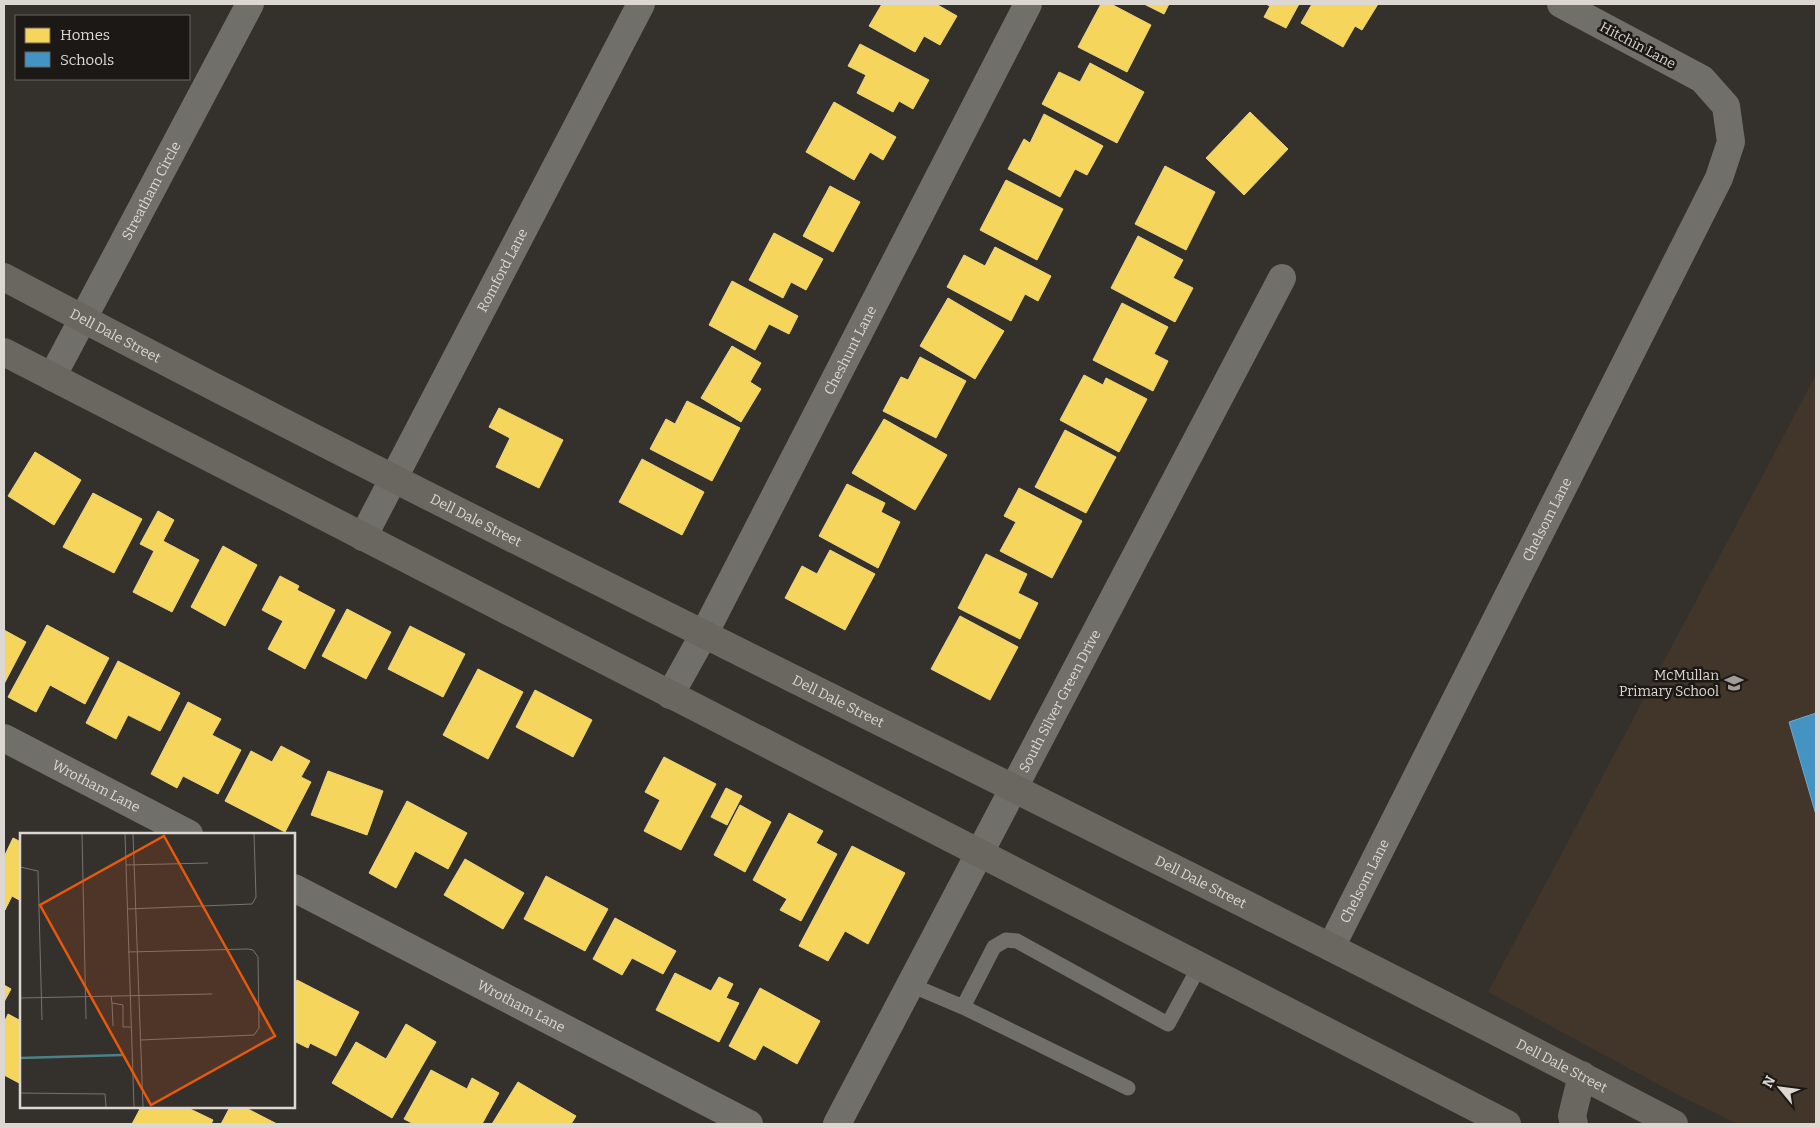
<svg xmlns="http://www.w3.org/2000/svg" width="1820" height="1128" viewBox="0 0 1820 1128" font-family="Bitter,serif">
<style>
.built{fill:#42362a}
.homes{fill:#f6d55c;stroke:#eed67f}
.schools{fill:#4393c3;stroke:#71a7c8}
.lines{fill:none;stroke-linecap:round;stroke-linejoin:round}
.service{stroke:#706f69;stroke-width:15}
.minor{stroke:#706f69;stroke-width:28}
.secondary{stroke:#6a6761;stroke-width:28}
.labels{text-anchor:middle;stroke-width:5;stroke-linejoin:round;paint-order:stroke}
.street-label{font-size:14px;fill:#ddd7d2;stroke:#1c1815}
.poi-label{font-size:14px;fill:#ddd7d2;stroke:#1c1815;text-anchor:end}
.inset-river{fill:none;stroke:#4b8288;stroke-width:2.5}
.inset-road{fill:none;stroke:#78736e;stroke-width:1}
.view{fill:#e8590c;fill-opacity:0.15;stroke:#e8590c;stroke-width:2.5}
.inset-edge{fill:none;stroke:#ddd7d2;stroke-width:2.5}
</style>
<rect width="100%" height="100%" fill="#34302c"/>
<path class="built" d="M1816,375V1124H1738L1680,1096L1488,992Z"/>
<path class="homes" d="M882,4H936L957,16L940,45L924,36L915,52L869,26Z
M1101,4H1111L1151,25L1127,72L1078,47Z
M1144,4H1169L1164,14Z
M1266,4H1299L1286,28L1264,17L1270,6Z
M1312,4H1378L1362,30L1355,26L1343,47L1301,23Z
M860,44L929,80L913,109L899,101L893,112L857,93L866,75L848,66Z
M1090,63L1144,92L1117,143L1042,104L1059,72L1080,82Z
M834,102L896,137L883,160L870,152L854,180L806,152Z
M1250,112L1288,149L1244,195L1206,158Z
M1044,114L1103,146L1087,175L1075,169L1060,197L1008,169L1024,139L1030,143Z
M1165,166L1215,192L1186,250L1135,224Z
M1006,180L1063,209L1037,260L980,230Z
M830,186L860,202L833,252L803,236Z
M774,233L823,259L806,290L791,282L783,298L749,280Z
M1138,236L1183,260L1173,278L1193,288L1175,322L1111,288Z
M995,247L1051,276L1038,301L1025,294L1011,321L947,287L964,255L985,266Z
M732,281L798,316L789,334L769,324L755,350L709,325Z
M948,298L1004,331L975,379L920,346Z
M1122,303L1168,327L1154,354L1168,361L1153,391L1093,360Z
M732,346L761,363L750,382L761,389L741,422L701,398Z
M920,357L966,381L936,438L883,411L901,377L908,380Z
M1084,375L1103,385L1106,378L1147,399L1119,452L1060,420Z
M687,401L740,428L712,481L650,449L666,419L675,424Z
M499,408L563,440L539,488L496,467L510,438L489,427Z
M884,419L947,455L915,510L852,473Z
M1065,430L1116,457L1086,513L1035,487Z
M35,452L81,480L54,525L8,496Z
M642,459L704,492L682,535L619,502Z
M847,484L885,503L881,512L900,522L878,568L819,536Z
M1019,488L1082,521L1052,578L1000,551L1016,522L1004,516Z
M93,493L142,519L114,573L63,547Z
M158,511L174,520L163,541L199,560L172,612L133,592L154,551L140,544Z
M223,546L257,565L225,626L191,607Z
M830,550L875,574L845,630L785,598L802,566L817,574Z
M986,554L1027,574L1018,593L1038,603L1020,639L958,608Z
M280,576L299,586L297,590L335,610L305,669L268,649L283,621L262,610Z
M347,609L391,632L366,679L322,656Z
M960,616L1018,647L990,700L931,669Z
M47,625L109,658L85,704L50,685L36,712L8,697Z
M410,626L465,654L443,697L388,669Z
M4,630L26,642L4,684Z
M118,661L180,693L160,731L128,715L116,739L86,723Z
M478,669L523,692L488,759L443,735Z
M535,690L592,720L573,757L516,727Z
M188,702L221,719L212,735L241,750L218,794L183,776L177,788L151,774Z
M281,746L310,761L301,777L311,782L285,832L225,801L251,751L272,762Z
M664,757L716,784L681,850L644,831L660,800L645,792Z
M328,771L383,791L367,835L311,815Z
M726,788L742,796L727,825L711,817Z
M407,801L467,833L448,869L415,851L396,888L369,873Z
M740,805L771,822L745,872L714,855Z
M789,813L823,831L816,843L837,854L801,921L780,910L787,899L753,880Z
M13,838L21,842V901L12,896L5,910L4,857Z
M852,846L905,873L868,944L845,931L828,961L799,946Z
M465,859L524,893L503,929L444,895Z
M546,876L608,909L585,951L524,919Z
M615,918L676,951L663,974L632,958L622,975L593,959Z
M675,973L711,991L719,977L733,984L726,998L739,1003L719,1042L656,1010Z
M297,980L359,1012L336,1056L310,1043L308,1048L294,1041V987Z
M4,985L11,989L4,1002Z
M760,988L820,1021L797,1064L763,1045L755,1060L729,1046Z
M8,1014L21,1021V1084L4,1075V1023Z
M406,1024L436,1042L392,1118L332,1083L356,1042L386,1059Z
M431,1070L467,1089L472,1078L499,1093L482,1124H414L404,1119Z
M518,1082L576,1116L571,1124H492Z
M141,1107H186L213,1120L211,1124H132Z
M230,1107H244L277,1124H221Z"/>
<path class="schools" d="M1816,713V815L1789,722Z"/>
<g class="lines">
<path class="service" d="M911,985L963,1007L994,947L1006,940L1017,941L1168,1024L1199,967
M963,1007L1128,1088"/>
<g class="minor">
<path id="s1" d="M52,377L250,4"/>
<path id="s2" d="M363,537L641,4"/>
<path id="s3" d="M670,695L704,634L1028,4"/>
<path id="s4" d="M4,738L189,834"/>
<path id="s5" d="M294,888L749,1124"/>
<path id="s6" d="M1331,947L1719,178L1731,142L1726,106L1702,79L1561,4"/>
<path id="s7" d="M837,1124L1282,278"/>
</g>
<g class="secondary">
<path id="s8" d="M4,277C555,569 1122,834 1674,1124"/>
<path d="M4,352L1507,1124"/>
<path d="M1574,1124L1572,1116L1582,1075"/>
</g>
</g>
<defs>
<g id="school-bare" transform="scale(1.5)"><path d="M0-5L7-2L0 1L-7-2ZM-4 1L0 2.5L4 1V4Q0 6-4 4Z" fill="#a29d98" stroke="#1c1815" stroke-width="2.5" paint-order="stroke"/></g>
</defs>
<g fill-rule="evenodd">
<use href="#school-bare" x="1734" y="683"/>
</g>
<g class="labels">
<g class="street-label">
<text transform="translate(1638 45) rotate(28)" y="5">Hitchin Lane</text>
<text dy="5" stroke="none"><textPath href="#s1" startOffset="211">Streatham Circle</textPath></text>
<text dy="5" stroke="none"><textPath href="#s2" startOffset="301">Romford Lane</textPath></text>
<text dy="5" stroke="none"><textPath href="#s8" startOffset="126">Dell Dale Street</textPath></text>
<text dy="5" stroke="none"><textPath href="#s3" startOffset="389">Cheshunt Lane</textPath></text>
<text dy="5" stroke="none"><textPath href="#s8" startOffset="531">Dell Dale Street</textPath></text>
<text dy="5" stroke="none"><textPath href="#s6" startOffset="479">Chelsom Lane</textPath></text>
<text dy="5" stroke="none"><textPath href="#s8" startOffset="936">Dell Dale Street</textPath></text>
<text dy="5" stroke="none"><textPath href="#s7" startOffset="478">South Silver Green Drive</textPath></text>
<text dy="5" stroke="none"><textPath href="#s4" startOffset="104">Wrotham Lane</textPath></text>
<text dy="5" stroke="none"><textPath href="#s6" startOffset="74">Chelsom Lane</textPath></text>
<text dy="5" stroke="none"><textPath href="#s8" startOffset="1341">Dell Dale Street</textPath></text>
<text dy="5" stroke="none"><textPath href="#s5" startOffset="256">Wrotham Lane</textPath></text>
<text dy="5" stroke="none"><textPath href="#s8" startOffset="1746">Dell Dale Street</textPath></text>
</g>
<g class="poi-label">
<text x="1719" y="680">McMullan<tspan x="1719" dy="16">Primary School</tspan></text>
</g>
</g>
<g transform="translate(20 833)">
<rect width="275" height="275" fill="#34302c"/>
<path class="inset-river" d="M0,225L102,222"/>
<path class="inset-road" d="M62,1L66,186M105,1L114,274M113,1L123,274M106,32L188,30M0,34L18,38L22,187M107,76L232,71L236,64L234,1M108,119L228,116L233,117L238,124L239,195L234,202L121,207M91,163L92,170L103,172V194H111M0,165L192,161M92,170L93,193M0,260L85,261L86,274"/>
<path class="view" d="M144,3L255,203L131,272L20,72Z"/>
<rect width="275" height="275" class="inset-edge"/>
</g>
<rect width="1820" height="1128" fill="none" stroke="#ddd7d2" stroke-width="10"/>
<rect x="15" y="15" width="175" height="65" fill="#1c1815" stroke="#696461"/>
<rect x="25" y="28" width="25" height="15" fill="#f6d55c" stroke="#696461"/>
<text x="60" y="40" font-size="15" fill="#ddd7d2">Homes</text>
<rect x="25" y="52" width="25" height="15" fill="#4393c3" stroke="#696461"/>
<text x="60" y="65" font-size="15" fill="#ddd7d2">Schools</text>
<g transform="translate(1780 1088) rotate(299)" stroke="#1c1815" stroke-width="4" paint-order="stroke">
<path d="M0-4L9 19L0 12L-9 19Z" fill="#ddd7d2"/>
<text y="-8" font-size="14" font-weight="bold" text-anchor="middle" fill="#ddd7d2">N</text>
</g>
</svg>
